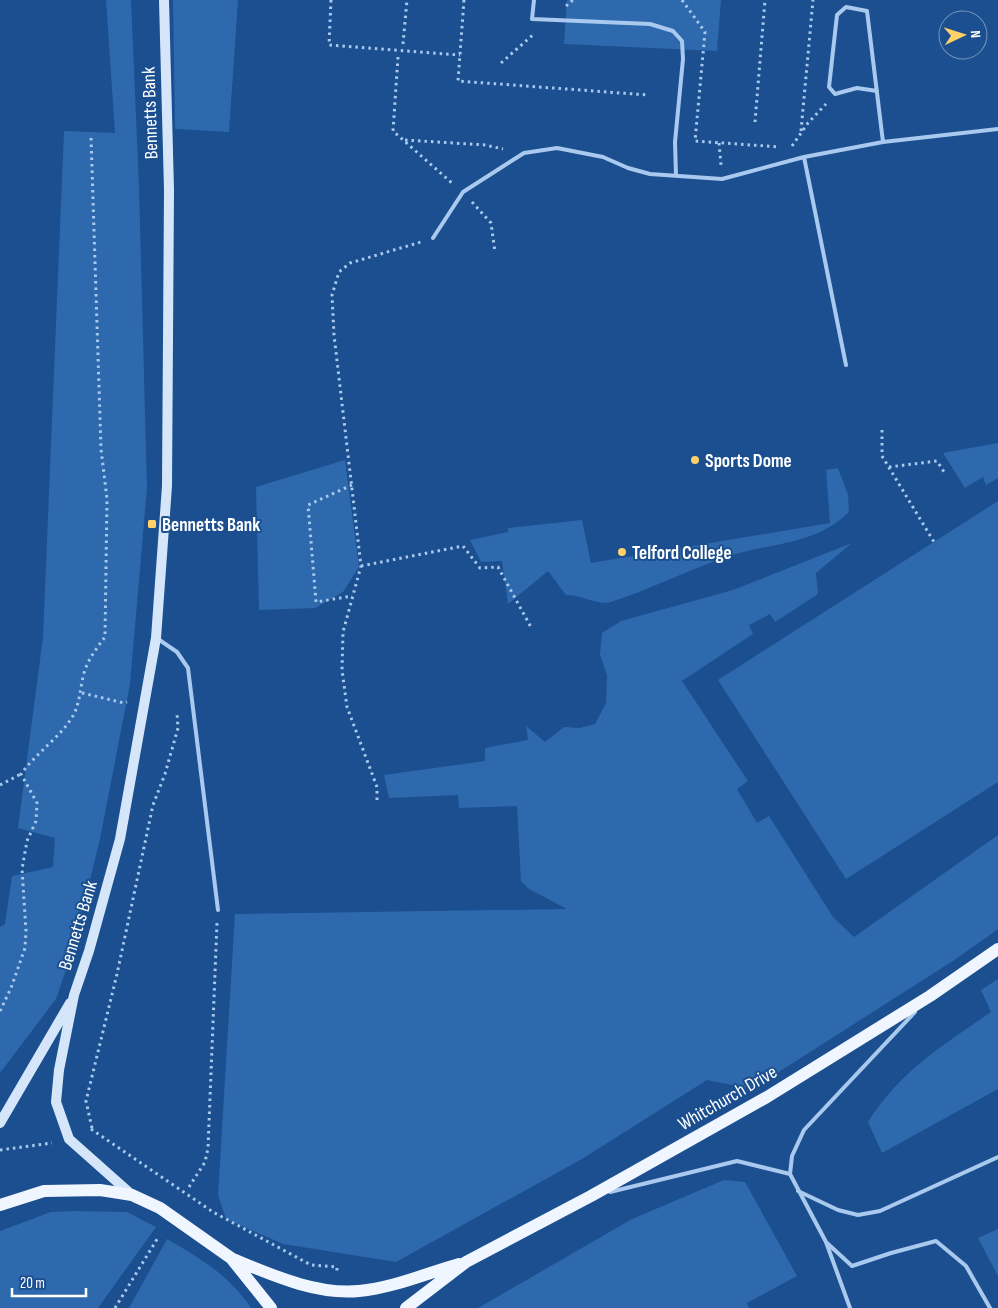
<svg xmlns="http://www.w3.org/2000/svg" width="998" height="1308" viewBox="0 0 998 1308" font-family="'Sofia Sans Condensed',sans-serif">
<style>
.green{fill:#2e69ad}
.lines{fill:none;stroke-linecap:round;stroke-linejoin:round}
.path{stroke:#a9c9ee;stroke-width:3;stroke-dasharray:2.5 4;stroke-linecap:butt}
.lane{stroke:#a9c9ee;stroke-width:4}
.secondary{stroke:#d6e6fa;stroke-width:10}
.primary{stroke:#f0f6ff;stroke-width:12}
.poi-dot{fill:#ffd166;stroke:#1b4f8f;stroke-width:2}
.labels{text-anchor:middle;stroke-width:4;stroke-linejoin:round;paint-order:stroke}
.street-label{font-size:19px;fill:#fff;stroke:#1b4f8f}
.poi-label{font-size:19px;font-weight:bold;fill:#fff;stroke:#1b4f8f;text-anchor:start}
</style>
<rect width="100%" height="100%" fill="#1b4f8f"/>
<path class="green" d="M106,0H131L139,187L147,488L130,684L100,839L73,949L56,999L0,1073V927L5,924L12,876L53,867L55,838L18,828L43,637L64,131L115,133Z
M173,0H238L229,132L175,129Z
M567,0H721L717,51L564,44Z
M998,443V478L986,485L983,477L965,488L943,453Z
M345,460L359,567L343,592L315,608L259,610L256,487Z
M838,468L848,495L849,512C816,545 770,543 729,556C688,570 649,590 608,603C592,603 581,595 566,595L548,571L508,604L502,561L481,562L470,540L508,532V528L582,520L591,563L830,523L826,470Z
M998,501V782L846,879L718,680Z
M852,543L816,573L818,594L775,622L770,614L749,625L753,634L682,681L748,781L737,789L757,823L769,816L833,917L854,937L998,835V929L956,959L752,1089L707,1080L582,1159L396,1262L283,1244L226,1219L218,1195L235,914L567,909L529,889L521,881L517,806L459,808L458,795L389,798L384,775L485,761V748L528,740L526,726L545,742L564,727L579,728L595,724L606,703L607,675L600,655L602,633L621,621L733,590Z
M998,979V1089L882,1153L868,1122C902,1069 941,1047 991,1012L981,990Z
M724,1180L745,1182L797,1276L747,1303L749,1308H478L632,1219Z
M72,1211L127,1212L156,1227L98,1308H0V1231L51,1212Z
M998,1229V1276L978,1238Z
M167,1239C201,1259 229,1275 251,1308H129Z"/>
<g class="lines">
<path class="path" d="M331,0L329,45L460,55
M464,0L458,81L648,95
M682,0L705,32L695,141L780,147
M566,6L573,0
M403,44L407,0
M398,57L393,131L453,184
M501,63L535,33
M755,122L765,0
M801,131L813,0
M405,140L485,145L503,149
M719,143L721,165
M792,146L808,123L826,104
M472,202L491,223L495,252
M882,430V456L934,542
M889,467L937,461L946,475
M352,485L308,505L316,602L352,596
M361,566L463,546L480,568L498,567L532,629
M82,693L124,703L127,702
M0,785L21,774
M377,800V787L347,707L342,670L343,632L361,566L334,335L332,295L339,272L350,263L421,242
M0,1011L11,988L25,948L26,931L22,869L27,841L36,821L37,803L21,774C37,752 62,736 74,714C80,701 80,690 83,677C86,662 96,649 105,637L107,499L101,449L91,137
M92,1128L86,1101L117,974L153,805L165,774L178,728L177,713
M91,1129L213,1212L311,1265L337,1267V1273
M0,1150L52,1143
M189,1187L205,1162L208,1148L217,923
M115,1308L159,1236"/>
<path class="lane" d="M534,0L532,19L650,24L673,31L682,41L683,59L675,142L676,176
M877,91L857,88L835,94L829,87L837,15L846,7L867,11L883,142
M804,157L846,365
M433,238L463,192L524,153L557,148L603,157L628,168L650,174L722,179L804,157L883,142L998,129
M158,639L177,652L188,668L218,910
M798,1191L838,1210L858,1215L880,1211L998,1157
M610,1192L737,1161L790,1174
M827,1243L852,1266L891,1253L936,1241L966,1266L990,1308
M850,1308L826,1242L790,1174L792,1156L804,1130L915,1012"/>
<path class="secondary" d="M0,1123L70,1003
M132,1195L69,1139L56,1102L59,1070L74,995L89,951L120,839L156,638L167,486L169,190L164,0"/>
<path class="primary" d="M0,1205L44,1191L100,1190L132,1195L160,1208L231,1258L271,1308
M233,1259C272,1275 316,1295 359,1291C393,1288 427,1273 459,1264
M406,1308L466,1262L591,1196L767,1097L930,996L998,949"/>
</g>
<g class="poi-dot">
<circle cx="695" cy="460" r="5"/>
<rect x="147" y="519" width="10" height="10" rx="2.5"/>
<circle cx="622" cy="552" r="5"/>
</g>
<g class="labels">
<g class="street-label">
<text transform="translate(149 113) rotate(-92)" y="7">Bennetts Bank</text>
<text transform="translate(77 925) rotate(-73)" y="7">Bennetts Bank</text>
<text transform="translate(727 1097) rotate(-30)" y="7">Whitchurch Drive</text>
</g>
<g class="poi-label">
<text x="705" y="467">Sports Dome</text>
<text x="162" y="531">Bennetts Bank</text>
<text x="632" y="559">Telford College</text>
</g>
</g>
<g transform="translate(963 35) rotate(86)"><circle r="24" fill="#1b4f8f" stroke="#7695bc"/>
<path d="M0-4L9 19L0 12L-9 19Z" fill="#ffd166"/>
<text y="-8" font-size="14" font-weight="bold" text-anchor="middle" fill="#ffffff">N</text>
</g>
<path d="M12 1288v8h74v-8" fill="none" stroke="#ffffff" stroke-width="2.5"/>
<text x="20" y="1288" font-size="15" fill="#ffffff" stroke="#1b4f8f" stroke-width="4" paint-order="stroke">20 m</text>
</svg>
